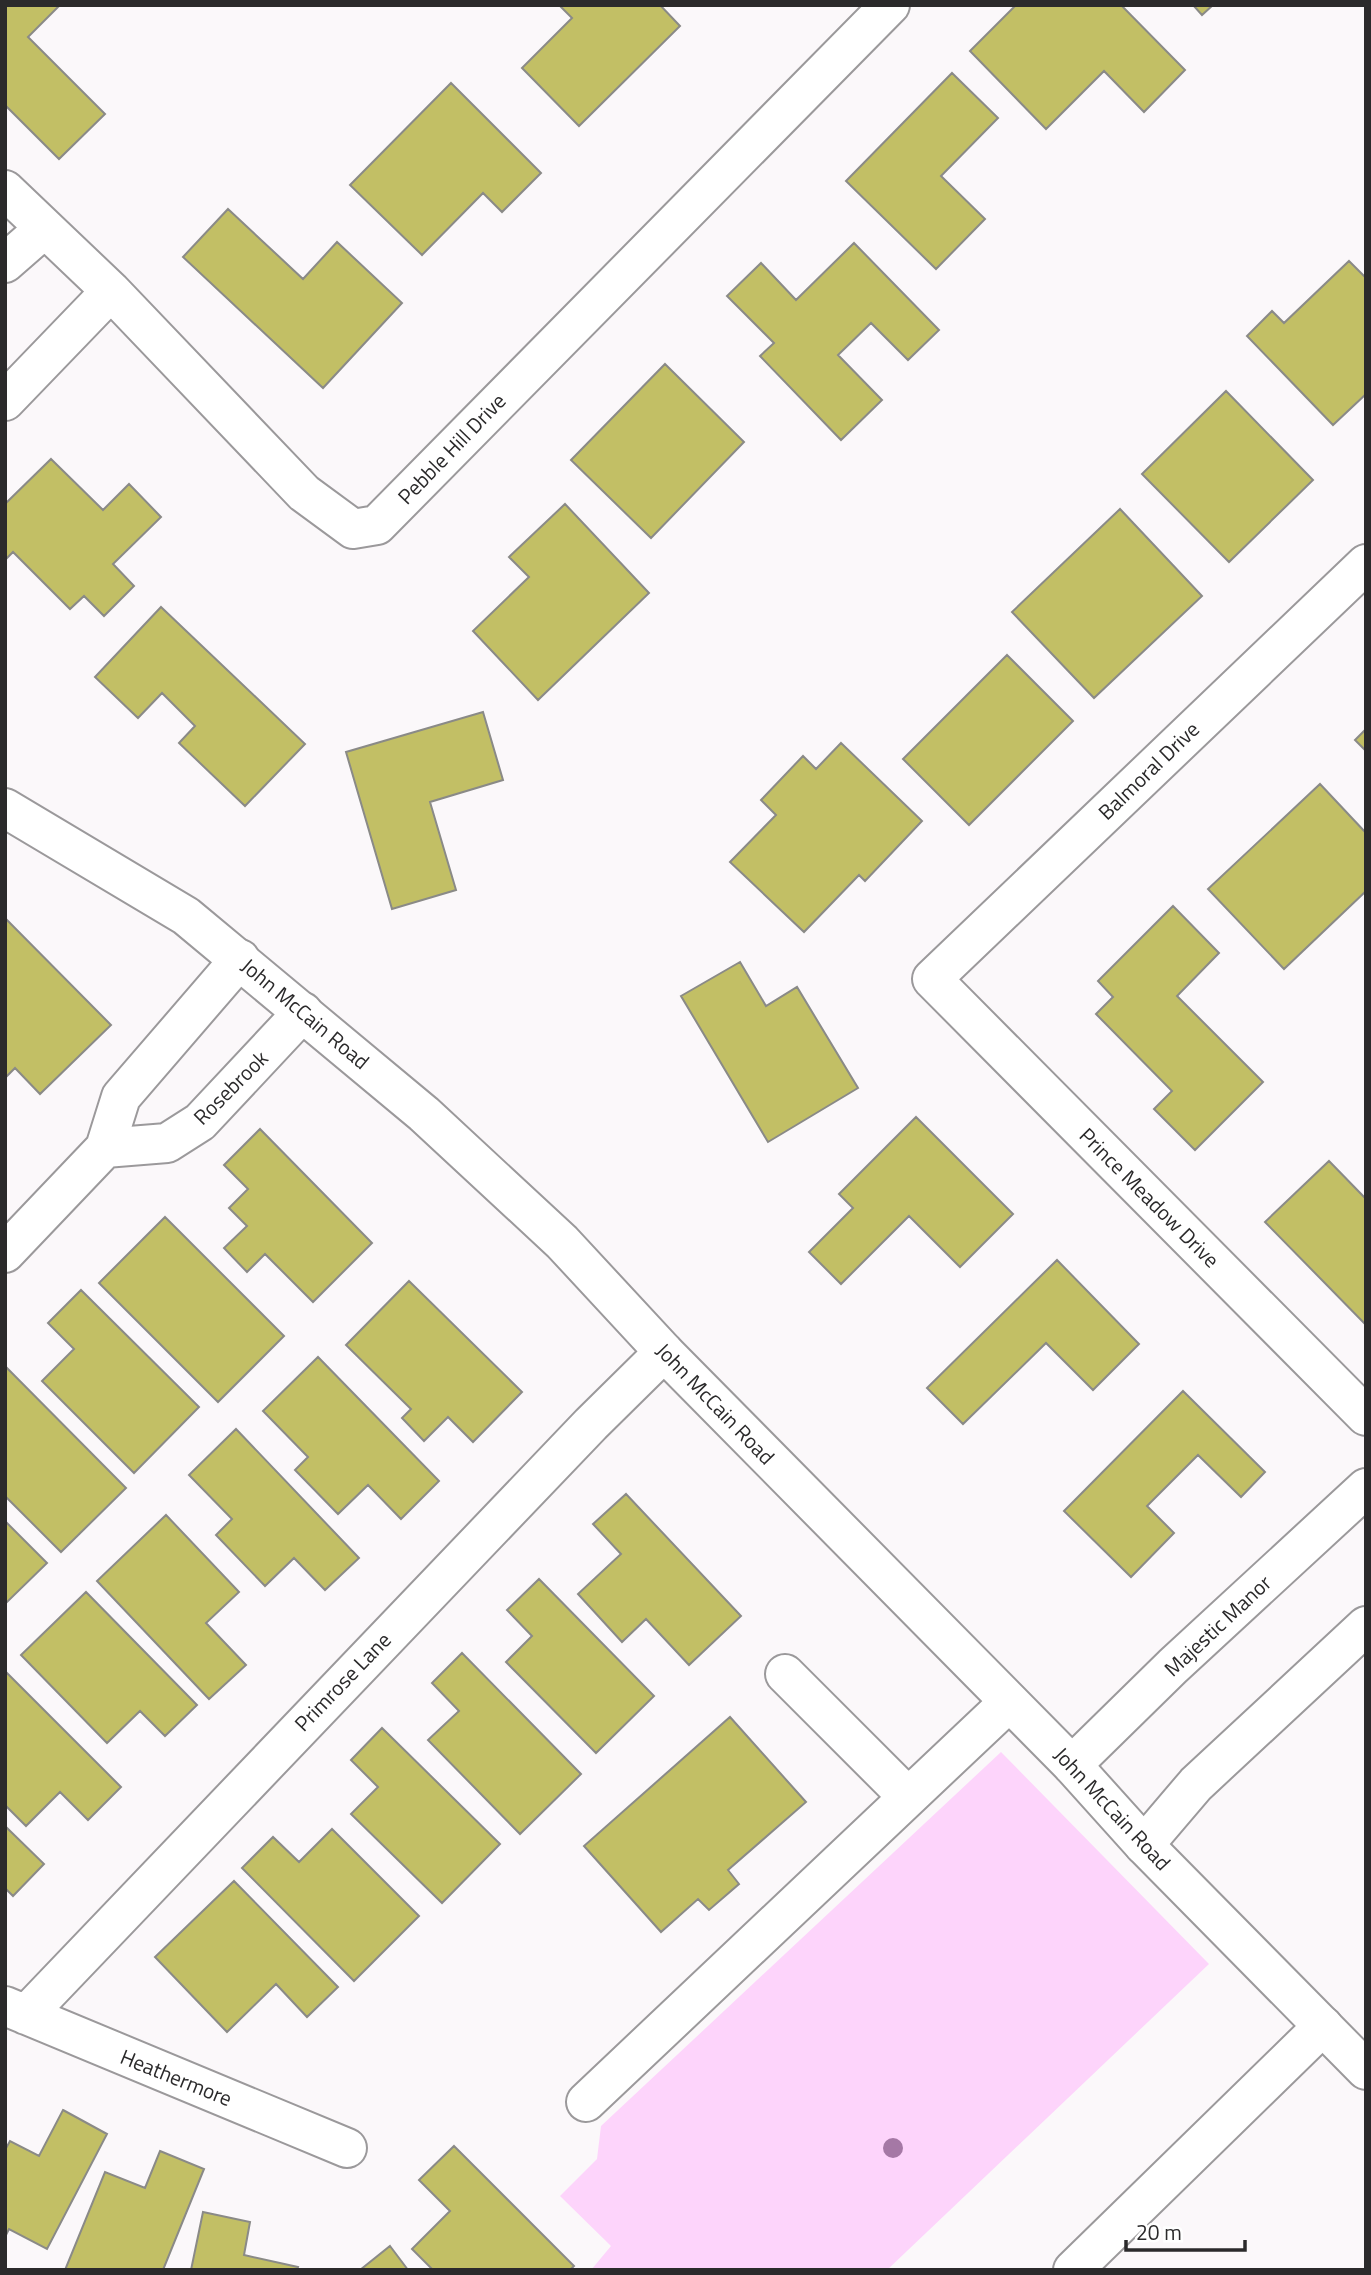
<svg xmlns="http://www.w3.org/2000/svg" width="1371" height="2275" viewBox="0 0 1371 2275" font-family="'Titillium Web',sans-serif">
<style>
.green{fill:#fdd4fb}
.building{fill:#c2bf65;stroke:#8a8a87;stroke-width:2}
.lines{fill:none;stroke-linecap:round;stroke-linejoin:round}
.minor-casing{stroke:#9b999b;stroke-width:42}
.major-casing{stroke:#9b999b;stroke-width:42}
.minor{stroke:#fff;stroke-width:38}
.major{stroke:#fff;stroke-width:38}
.tree{fill:#a578a5}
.labels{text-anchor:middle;stroke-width:7;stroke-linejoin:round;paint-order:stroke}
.street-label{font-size:21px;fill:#2b2a2b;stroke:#fff}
</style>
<rect width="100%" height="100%" fill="#fbf8fa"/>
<path class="green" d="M1001,1752L1209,1964L887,2270H591L611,2246L560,2196L597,2159L601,2126Z"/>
<path class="building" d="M5,5H60L28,37L105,114L59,159L5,105Z
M559,5H660L680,26L579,126L522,68L572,18Z
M1016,5H1121L1185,70L1144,112L1104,71L1046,129L970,51Z
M1193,5H1213L1202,15Z
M952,73L998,118L941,176L985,219L936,269L846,181Z
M451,83L541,173L502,212L483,193L422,255L350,185Z
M228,209L303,279L337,242L402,303L323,388L183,257Z
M854,243L939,330L908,360L871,323L838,355L882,400L841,440L760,356L774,343L727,296L761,263L796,300Z
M1349,261L1366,278V394L1333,425L1247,336L1272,311L1284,323Z
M665,364L744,442L651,538L571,460Z
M1226,391L1313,480L1229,562L1142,474Z
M51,459L103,510L129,484L161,517L113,564L134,586L104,616L84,596L70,609L13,552L5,560V504Z
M565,504L649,593L538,700L473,631L529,577L509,557Z
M1120,509L1202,596L1094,698L1012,612Z
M161,607L305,744L245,806L179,743L195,726L162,693L138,718L95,677Z
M1007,655L1073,721L969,825L903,759Z
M483,712L503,780L430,802L456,890L392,909L346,752Z
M1366,729V751L1355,740Z
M841,743L922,821L865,881L859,875L804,932L730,862L776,815L761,800L803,756L816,769Z
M1320,784L1366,833V891L1284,969L1208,889Z
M1173,906L1219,953L1177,996L1263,1082L1195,1150L1154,1109L1172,1091L1096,1014L1113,997L1098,981Z
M5,918L111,1025L40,1094L15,1068L5,1078Z
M740,962L766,1006L797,987L858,1088L768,1142L681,996Z
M916,1117L1013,1214L960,1267L909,1216L841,1284L809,1252L853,1208L839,1194Z
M260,1129L372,1243L313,1302L265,1254L247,1272L224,1248L247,1226L229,1208L248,1189L224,1165Z
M1329,1161L1366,1199V1325L1265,1222Z
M165,1217L284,1336L218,1402L99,1283Z
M1057,1260L1139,1344L1093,1390L1046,1343L963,1424L927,1388Z
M409,1281L522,1392L473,1442L448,1417L424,1441L402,1418L411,1409L346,1345Z
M81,1290L199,1407L134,1473L42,1381L74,1349L48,1323Z
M318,1357L439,1481L401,1519L368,1485L338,1514L295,1470L308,1457L263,1411Z
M5,1366L126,1488L61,1552L5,1496Z
M1183,1391L1265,1472L1241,1497L1198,1455L1147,1506L1174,1533L1131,1577L1064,1511Z
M236,1429L359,1558L325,1590L294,1558L265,1586L216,1535L232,1519L189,1475Z
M626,1494L741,1616L689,1665L646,1619L622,1642L578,1594L621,1554L593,1524Z
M166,1515L239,1592L206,1623L246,1665L209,1699L97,1581Z
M5,1521L47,1563L5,1604Z
M539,1579L654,1696L596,1753L506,1662L532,1636L507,1610Z
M86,1592L197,1705L165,1736L140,1711L107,1743L21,1655Z
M462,1653L581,1774L520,1834L428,1740L459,1711L432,1683Z
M6,1672L121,1787L88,1820L60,1792L26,1826L5,1805Z
M730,1717L806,1802L728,1870L739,1884L709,1910L698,1899L661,1932L584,1846Z
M382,1728L500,1844L442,1903L351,1814L378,1787L351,1760Z
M5,1826L44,1864L13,1896L5,1888Z
M332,1829L419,1916L354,1981L242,1868L273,1837L299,1862Z
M234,1881L338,1987L307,2017L276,1984L227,2032L155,1957Z
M63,2110L107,2134L47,2249L9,2229L5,2237V2150L10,2141L39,2156Z
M454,2146L574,2266L570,2270H433L412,2249L450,2211L419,2180Z
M160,2151L204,2169L163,2270H65L105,2172L145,2188Z
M203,2212L250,2222L244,2255L298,2267L297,2270H191Z
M390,2246L408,2270H360Z"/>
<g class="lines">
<g class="minor-casing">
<path id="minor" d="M5,190L111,291L304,493L353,529L377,525L890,5
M5,263L45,228
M5,401L111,291
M1366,564L932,979L1366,1416
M105,1148L167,1143L200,1122L303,1012
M5,1253L105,1148L121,1097L240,959
M785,1674L908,1797
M1072,1765L1173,1666L1366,1488
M1144,1845L1196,1784L1366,1626
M5,2006L347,2148
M26,2015L591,1424L664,1352
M586,2102L1009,1702
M1073,2270L1323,2026"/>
</g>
<g class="major-casing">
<path id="major" d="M5,808L186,916L424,1114L562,1242L664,1352L1072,1765L1144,1845L1366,2070"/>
</g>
<use href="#minor" class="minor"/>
<use href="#major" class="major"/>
</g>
<circle class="tree" cx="893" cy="2148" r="10"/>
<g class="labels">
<g class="street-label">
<text transform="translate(452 449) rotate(-46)" y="7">Pebble Hill Drive</text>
<text transform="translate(1149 771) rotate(-44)" y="7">Balmoral Drive</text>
<text transform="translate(305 1014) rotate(40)" y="7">John McCain Road</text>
<text transform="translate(231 1088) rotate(-45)" y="7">Rosebrook</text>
<text transform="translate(1149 1198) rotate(45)" y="7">Prince Meadow Drive</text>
<text transform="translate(715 1404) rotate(46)" y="7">John McCain Road</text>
<text transform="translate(1218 1626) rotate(-43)" y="7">Majestic Manor</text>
<text transform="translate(343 1682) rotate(-46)" y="7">Primrose Lane</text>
<text transform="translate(1112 1809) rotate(47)" y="7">John McCain Road</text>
<text transform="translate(176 2078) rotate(22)" y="7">Heathermore</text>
</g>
</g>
<rect width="1371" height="2275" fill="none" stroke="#2b2a2b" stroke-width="14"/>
<path d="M1126 2240v10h119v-10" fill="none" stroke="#2b2a2b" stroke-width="3.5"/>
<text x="1136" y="2240" font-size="21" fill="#2b2a2b" stroke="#ffffff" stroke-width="5" paint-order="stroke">20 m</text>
</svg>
